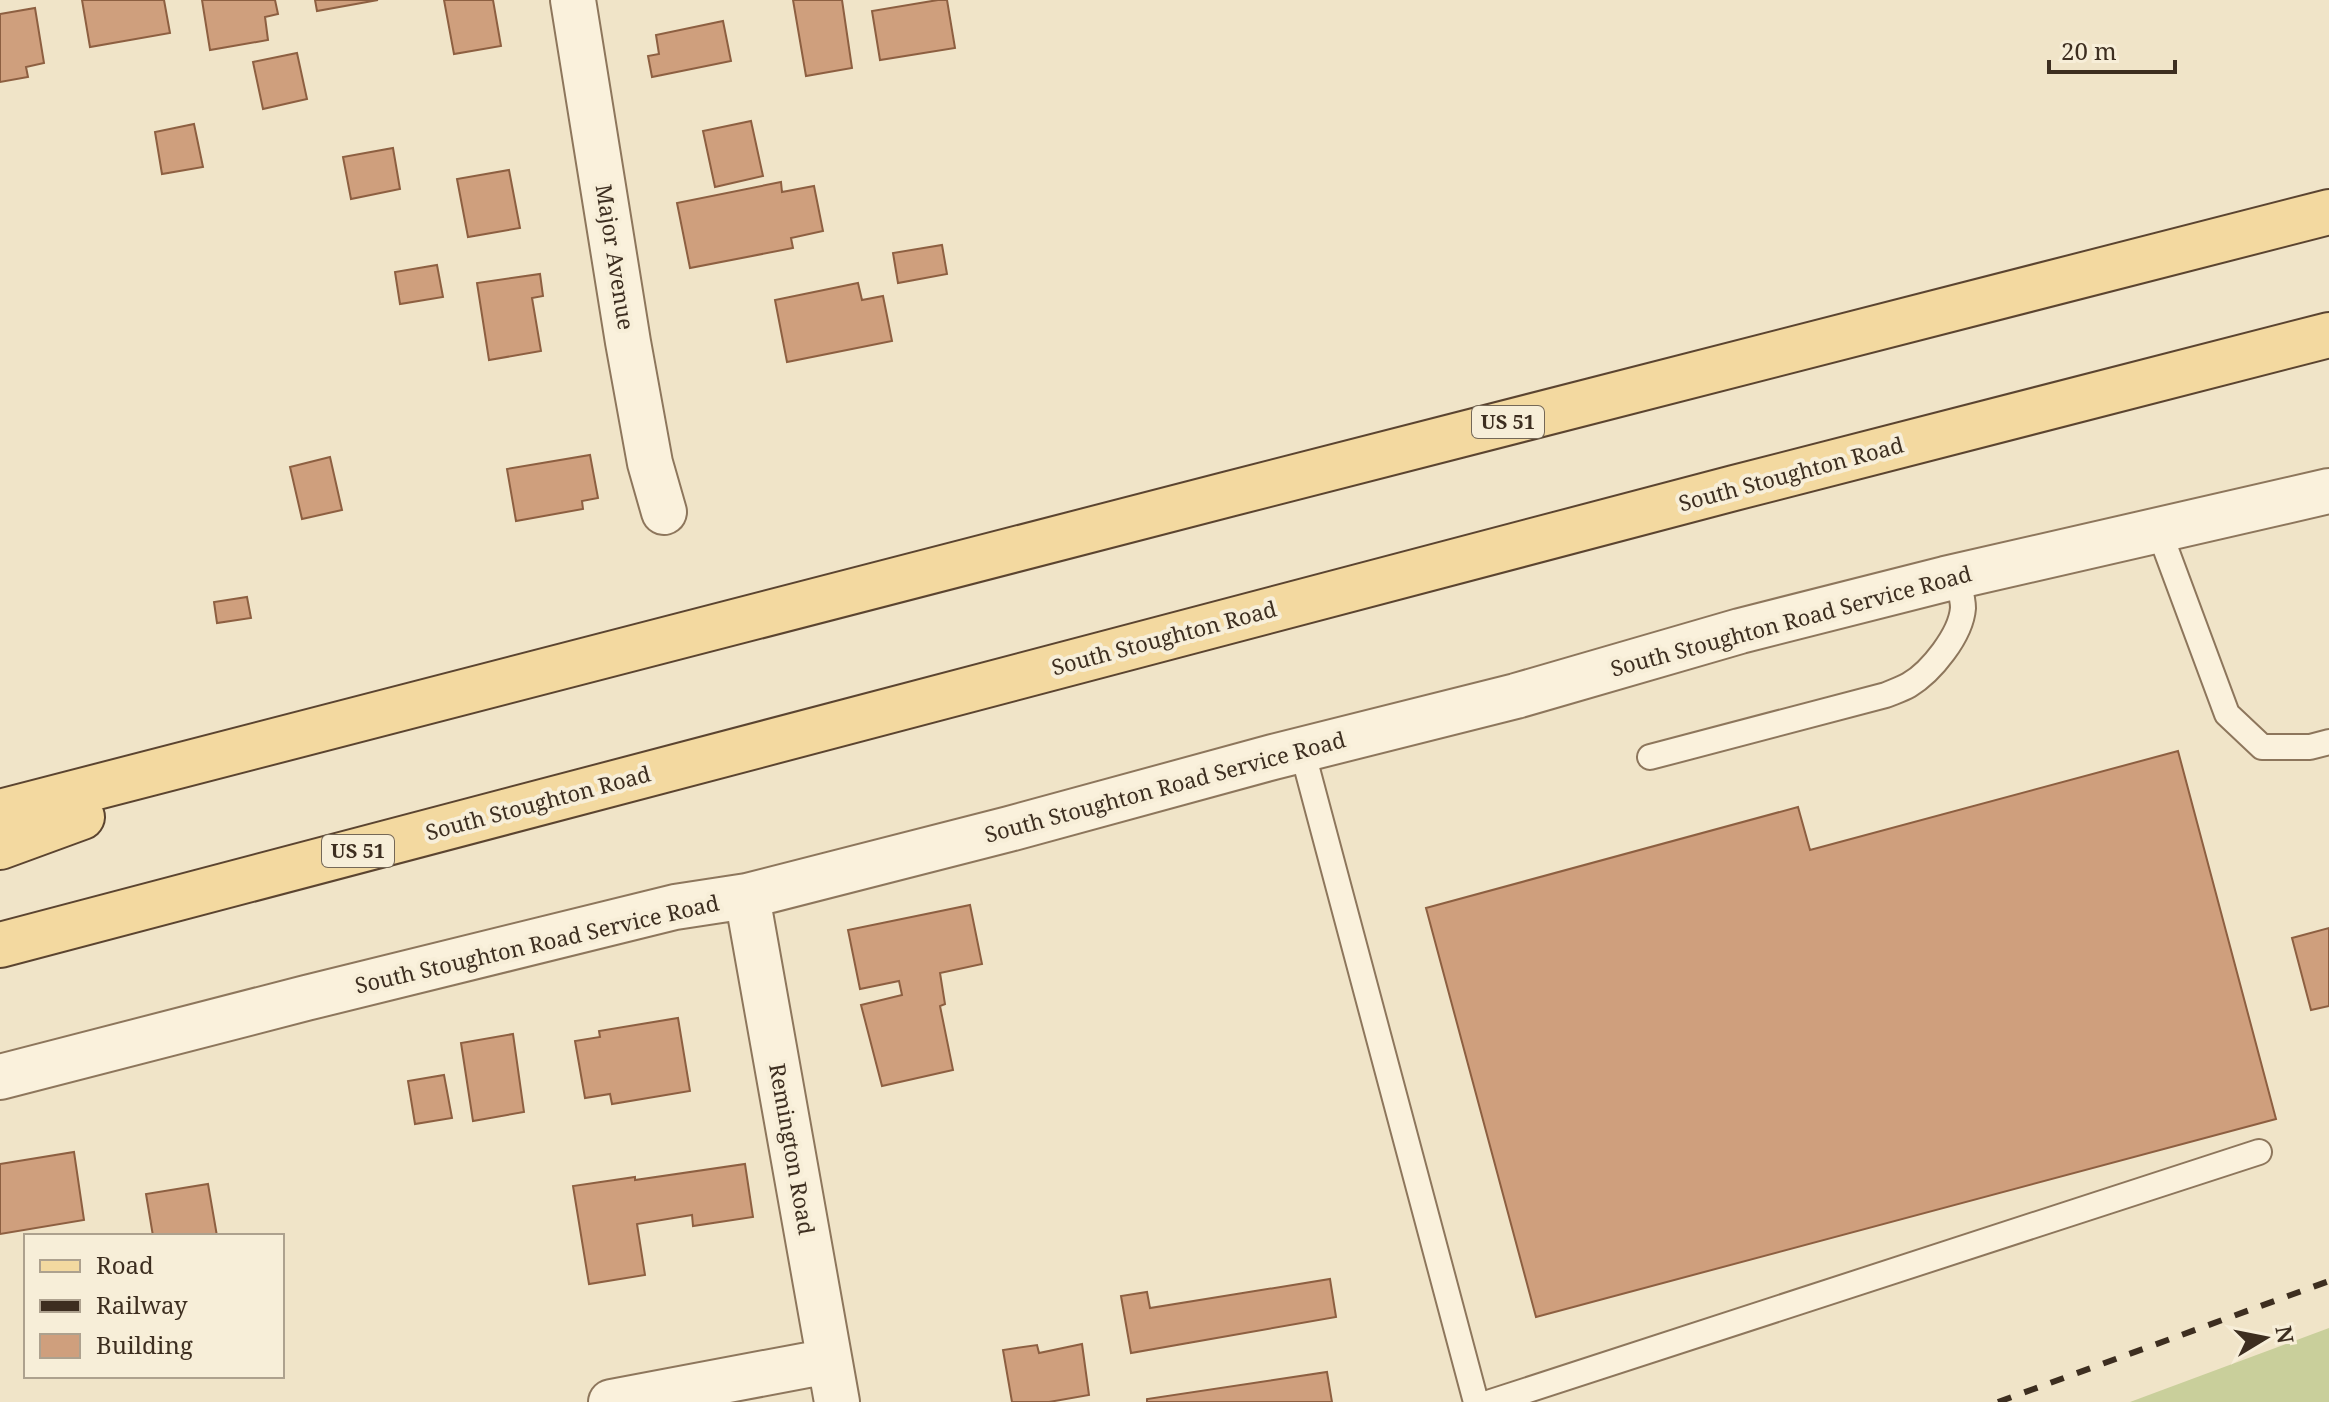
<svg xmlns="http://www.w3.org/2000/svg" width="2329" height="1402" viewBox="0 0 2329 1402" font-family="'Noto Serif',serif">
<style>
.green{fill:#c9cf9b}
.building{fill:#cf9f7d;stroke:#8d5f41;stroke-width:2}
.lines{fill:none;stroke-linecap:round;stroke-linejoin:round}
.lane-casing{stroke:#8d765c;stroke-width:28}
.street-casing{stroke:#8d765c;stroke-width:48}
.primary-casing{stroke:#5b4430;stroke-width:48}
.lane{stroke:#faf1dc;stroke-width:24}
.street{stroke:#faf1dc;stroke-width:44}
.primary{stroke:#f3d9a0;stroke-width:44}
.rail{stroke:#3d2e20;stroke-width:6;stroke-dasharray:14 14;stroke-linecap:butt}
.labels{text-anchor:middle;stroke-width:8;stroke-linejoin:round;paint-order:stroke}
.shield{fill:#f7eed8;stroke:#756857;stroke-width:2}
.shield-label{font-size:20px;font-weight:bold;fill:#3d2e20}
.street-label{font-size:22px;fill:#3d2e20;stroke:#f7eed8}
</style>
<rect width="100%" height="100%" fill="#f0e4c8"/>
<path class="green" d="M2329,1328V1402H2130Z"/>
<path class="building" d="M82,0H164L170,33L90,47Z
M202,0H275L278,14L265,17L268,40L210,50Z
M315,0H378L317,11Z
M444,0H493L501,46L454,54Z
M793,0H842L852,68L806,76Z
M938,0H947L955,48L880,60L872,11Z
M35,8L44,63L26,67L28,77L0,82V14Z
M723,21L731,61L652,77L648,56L659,54L656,35Z
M297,53L307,99L263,109L253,62Z
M751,121L763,176L715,187L703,131Z
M194,124L203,167L162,174L155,132Z
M393,148L400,189L351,199L343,157Z
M509,170L520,228L468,237L457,179Z
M781,182L782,192L814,186L823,231L791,238L793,248L690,268L677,203Z
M942,245L947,274L898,283L893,253Z
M437,265L443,297L400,304L395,272Z
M540,274L543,296L532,298L541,351L489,360L477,283Z
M858,283L862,300L883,296L892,341L787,362L775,300Z
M590,455L598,498L582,501L583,509L516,521L507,469Z
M330,457L342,510L302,519L290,467Z
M247,597L251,618L217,623L214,602Z
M2178,751L2276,1119L1536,1317L1426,908L1798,807L1810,850Z
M970,905L982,964L940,973L945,1004L940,1006L953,1070L882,1086L861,1005L902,995L899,981L860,989L848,930Z
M2329,928V1006L2311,1010L2292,938Z
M678,1018L690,1091L612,1104L610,1094L585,1098L575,1041L600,1037L599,1031Z
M513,1034L524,1112L473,1121L461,1043Z
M444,1075L452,1118L415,1124L408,1081Z
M74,1152L84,1220L0,1234V1164Z
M745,1164L753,1217L693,1226L692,1215L637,1224L645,1275L589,1284L573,1186L635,1177V1180Z
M208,1184L217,1236H153L146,1194Z
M1330,1279L1336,1317L1131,1353L1121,1296L1147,1292L1150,1308Z
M1082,1344L1089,1395L1049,1402H1012L1003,1350L1037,1345L1039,1353Z
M1327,1372L1332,1402H1147V1399Z"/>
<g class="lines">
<g class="lane-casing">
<path id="lane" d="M2159,531L2227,714L2262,747H2310L2329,742
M1302,750L1476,1402
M1650,757L1886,695C1893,692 1902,689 1909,685C1931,672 1961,635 1963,608C1963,598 1959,586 1957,576
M1491,1402L2259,1152"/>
</g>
<g class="street-casing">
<path id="street" d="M573,0L628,342L650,463L664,512
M747,896L837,1402
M0,1077L306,998L675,907L747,896L1009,829L1273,757L1516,696L1740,631L1945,579L2329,491
M611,1402L829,1361"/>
</g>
<g class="primary-casing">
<path id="primary" d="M0,812L1229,494L2329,212
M0,847L82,817
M0,945L1734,488L2329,335"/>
</g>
<use href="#lane" class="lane"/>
<use href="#street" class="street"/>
<use href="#primary" class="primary"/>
<path class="rail" d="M1998,1402L2329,1281"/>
</g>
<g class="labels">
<g class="shield">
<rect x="1472" y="406" width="72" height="32" rx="6"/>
<rect x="322" y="835" width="72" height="32" rx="6"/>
</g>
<g class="shield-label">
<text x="1508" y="429">US 51</text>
<text x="358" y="858">US 51</text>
</g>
<g class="street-label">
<text transform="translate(615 257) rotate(81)" y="8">Major Avenue</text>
<text transform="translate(1791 474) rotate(-15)" y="8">South Stoughton Road</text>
<text transform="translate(1791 621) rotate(-15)" y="8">South Stoughton Road Service Road</text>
<text transform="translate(1164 638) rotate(-15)" y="8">South Stoughton Road</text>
<text transform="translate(1165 787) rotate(-15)" y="8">South Stoughton Road Service Road</text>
<text transform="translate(538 803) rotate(-15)" y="8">South Stoughton Road</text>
<text transform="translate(537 944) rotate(-13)" y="8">South Stoughton Road Service Road</text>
<text transform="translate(792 1149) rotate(80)" y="8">Remington Road</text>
</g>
</g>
<rect x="24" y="1234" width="260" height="144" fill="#f7eed8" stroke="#ada18e" stroke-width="2"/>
<rect x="40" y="1260" width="40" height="12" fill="#f3d9a0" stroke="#ada18e" stroke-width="2"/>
<text x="96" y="1274" font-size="24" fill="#3d2e20">Road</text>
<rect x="40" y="1300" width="40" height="12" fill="#3d2e20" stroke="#ada18e" stroke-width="2"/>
<text x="96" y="1314" font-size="24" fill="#3d2e20">Railway</text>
<rect x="40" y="1334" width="40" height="24" fill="#cf9f7d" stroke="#ada18e" stroke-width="2"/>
<text x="96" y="1354" font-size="24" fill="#3d2e20">Building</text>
<g transform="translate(2265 1338) rotate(80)" stroke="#f7eed8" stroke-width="6" paint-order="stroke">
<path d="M0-6L14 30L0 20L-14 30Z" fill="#3d2e20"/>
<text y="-12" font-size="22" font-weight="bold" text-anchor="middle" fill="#3d2e20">N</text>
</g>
<path d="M2049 60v12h126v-12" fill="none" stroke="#3d2e20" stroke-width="4"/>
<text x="2061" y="60" font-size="24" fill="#3d2e20" stroke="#f7eed8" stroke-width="6" paint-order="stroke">20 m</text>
</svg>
